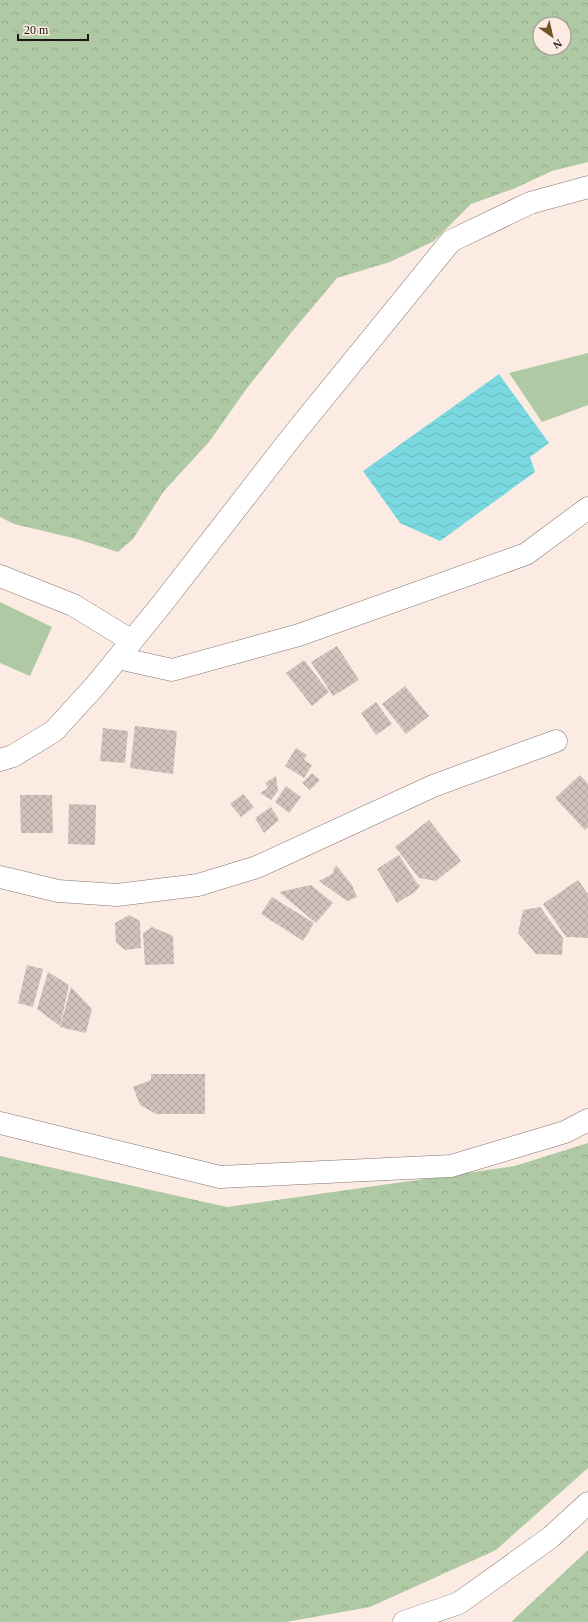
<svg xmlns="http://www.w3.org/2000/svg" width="588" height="1622" viewBox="0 0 588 1622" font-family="Georgia,serif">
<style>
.forest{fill:url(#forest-crowns);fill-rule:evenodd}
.garden{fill:#afc9a4}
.water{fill:url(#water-waves)}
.building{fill:url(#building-cross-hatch)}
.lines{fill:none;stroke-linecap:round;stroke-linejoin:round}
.minor-casing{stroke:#82756e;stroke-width:23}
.tertiary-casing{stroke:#82756e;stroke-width:23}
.minor{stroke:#fff;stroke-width:22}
.tertiary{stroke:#fff;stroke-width:22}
</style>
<defs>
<pattern id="forest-crowns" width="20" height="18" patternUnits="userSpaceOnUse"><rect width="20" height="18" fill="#afc9a4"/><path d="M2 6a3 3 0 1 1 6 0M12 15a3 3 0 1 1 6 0" fill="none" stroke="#96ac8c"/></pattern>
<pattern id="water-waves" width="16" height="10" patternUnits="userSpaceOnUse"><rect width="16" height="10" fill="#7ad9e0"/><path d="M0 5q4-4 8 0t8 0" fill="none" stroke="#69b9bf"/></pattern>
<pattern id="building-cross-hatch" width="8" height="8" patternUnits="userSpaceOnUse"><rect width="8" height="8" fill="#d1c2bb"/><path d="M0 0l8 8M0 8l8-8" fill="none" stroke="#b3a6a0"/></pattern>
</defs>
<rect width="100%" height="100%" fill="#fbebe3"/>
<path class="forest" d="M0,0H588V162L552,171L513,189L471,204L434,241L390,262L337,278L290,334L247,388L209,442L164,491L133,539L118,552L77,539L14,524L0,517ZM540,24H564V48H540Z
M588,1143V1468L496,1550L370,1607L286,1622H0V1156L227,1207L515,1166Z
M588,1550V1622H511Z"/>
<path class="garden" d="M588,353V405L542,422L509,373Z
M0,602L52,627L30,676L0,663Z"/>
<path class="water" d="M499,374L549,443L530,457L535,472L440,541L400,523L363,471Z"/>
<path class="building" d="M337,646L359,680L333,696L311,662Z
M304,660L329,692L312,706L286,673Z
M405,686L429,716L406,734L382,704Z
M376,702L392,724L376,735L361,713Z
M135,726L177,731L173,774L130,768Z
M103,728L128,731L125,763L100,761Z
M296,748L307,755L304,760L312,765L304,778L285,766Z
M312,773L320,780L310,790L302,783Z
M580,775L588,784V827L585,830L555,798Z
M276,776L278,791L271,800L260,793L268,788L265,783Z
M286,786L301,797L289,813L275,802Z
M243,794L254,807L241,817L230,804Z
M20,795H52L53,833H21Z
M69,804L96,805L95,845L68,844Z
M271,807L279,820L264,833L255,818Z
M429,820L461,861L436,881L419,878L395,847Z
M399,855L416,882L420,886L415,892L397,903L377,869Z
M336,865L352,885L357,897L347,901L319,881L332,874Z
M578,880L588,894V938L566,937L543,904Z
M311,885L333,903L316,923L279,892Z
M272,897L314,923L303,941L261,914Z
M540,907L563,938L562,955L536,954L518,933L523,910Z
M129,915L140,921L141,948L125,950L116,942L115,923Z
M152,927L173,936L174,964L145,965L143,933Z
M27,965L43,969L33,1007L18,1003Z
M48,972L69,985L60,1026L37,1009Z
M71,987L92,1009L86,1033L60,1027Z
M151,1074H205V1114H156L140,1105L133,1087L151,1080Z"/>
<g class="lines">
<g class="minor-casing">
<path id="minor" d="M0,576L73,605L132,641
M118,658L172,670L299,635L526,554L588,508
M0,760L13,756L54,731L95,686L158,609L294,434L451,241L530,203L588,187
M0,877L58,891L117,895L198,885L257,867L433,786L556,741"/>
</g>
<g class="tertiary-casing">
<path id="tertiary" d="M0,1123L220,1177L451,1166L565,1132L588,1120
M404,1622L459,1603L551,1537L588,1503"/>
</g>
<use href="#minor" class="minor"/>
<use href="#tertiary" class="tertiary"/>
</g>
<g transform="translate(552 36) rotate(146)"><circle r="19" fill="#fbebe3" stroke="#a19590"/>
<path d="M0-3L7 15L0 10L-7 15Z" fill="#715328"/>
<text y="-6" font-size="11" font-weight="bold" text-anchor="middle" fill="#1b1513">N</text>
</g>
<path d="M18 34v6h70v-6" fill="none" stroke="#1b1513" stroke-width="2"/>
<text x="24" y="34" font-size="12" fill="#1b1513" stroke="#fbebe3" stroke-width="3" paint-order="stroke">20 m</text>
</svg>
